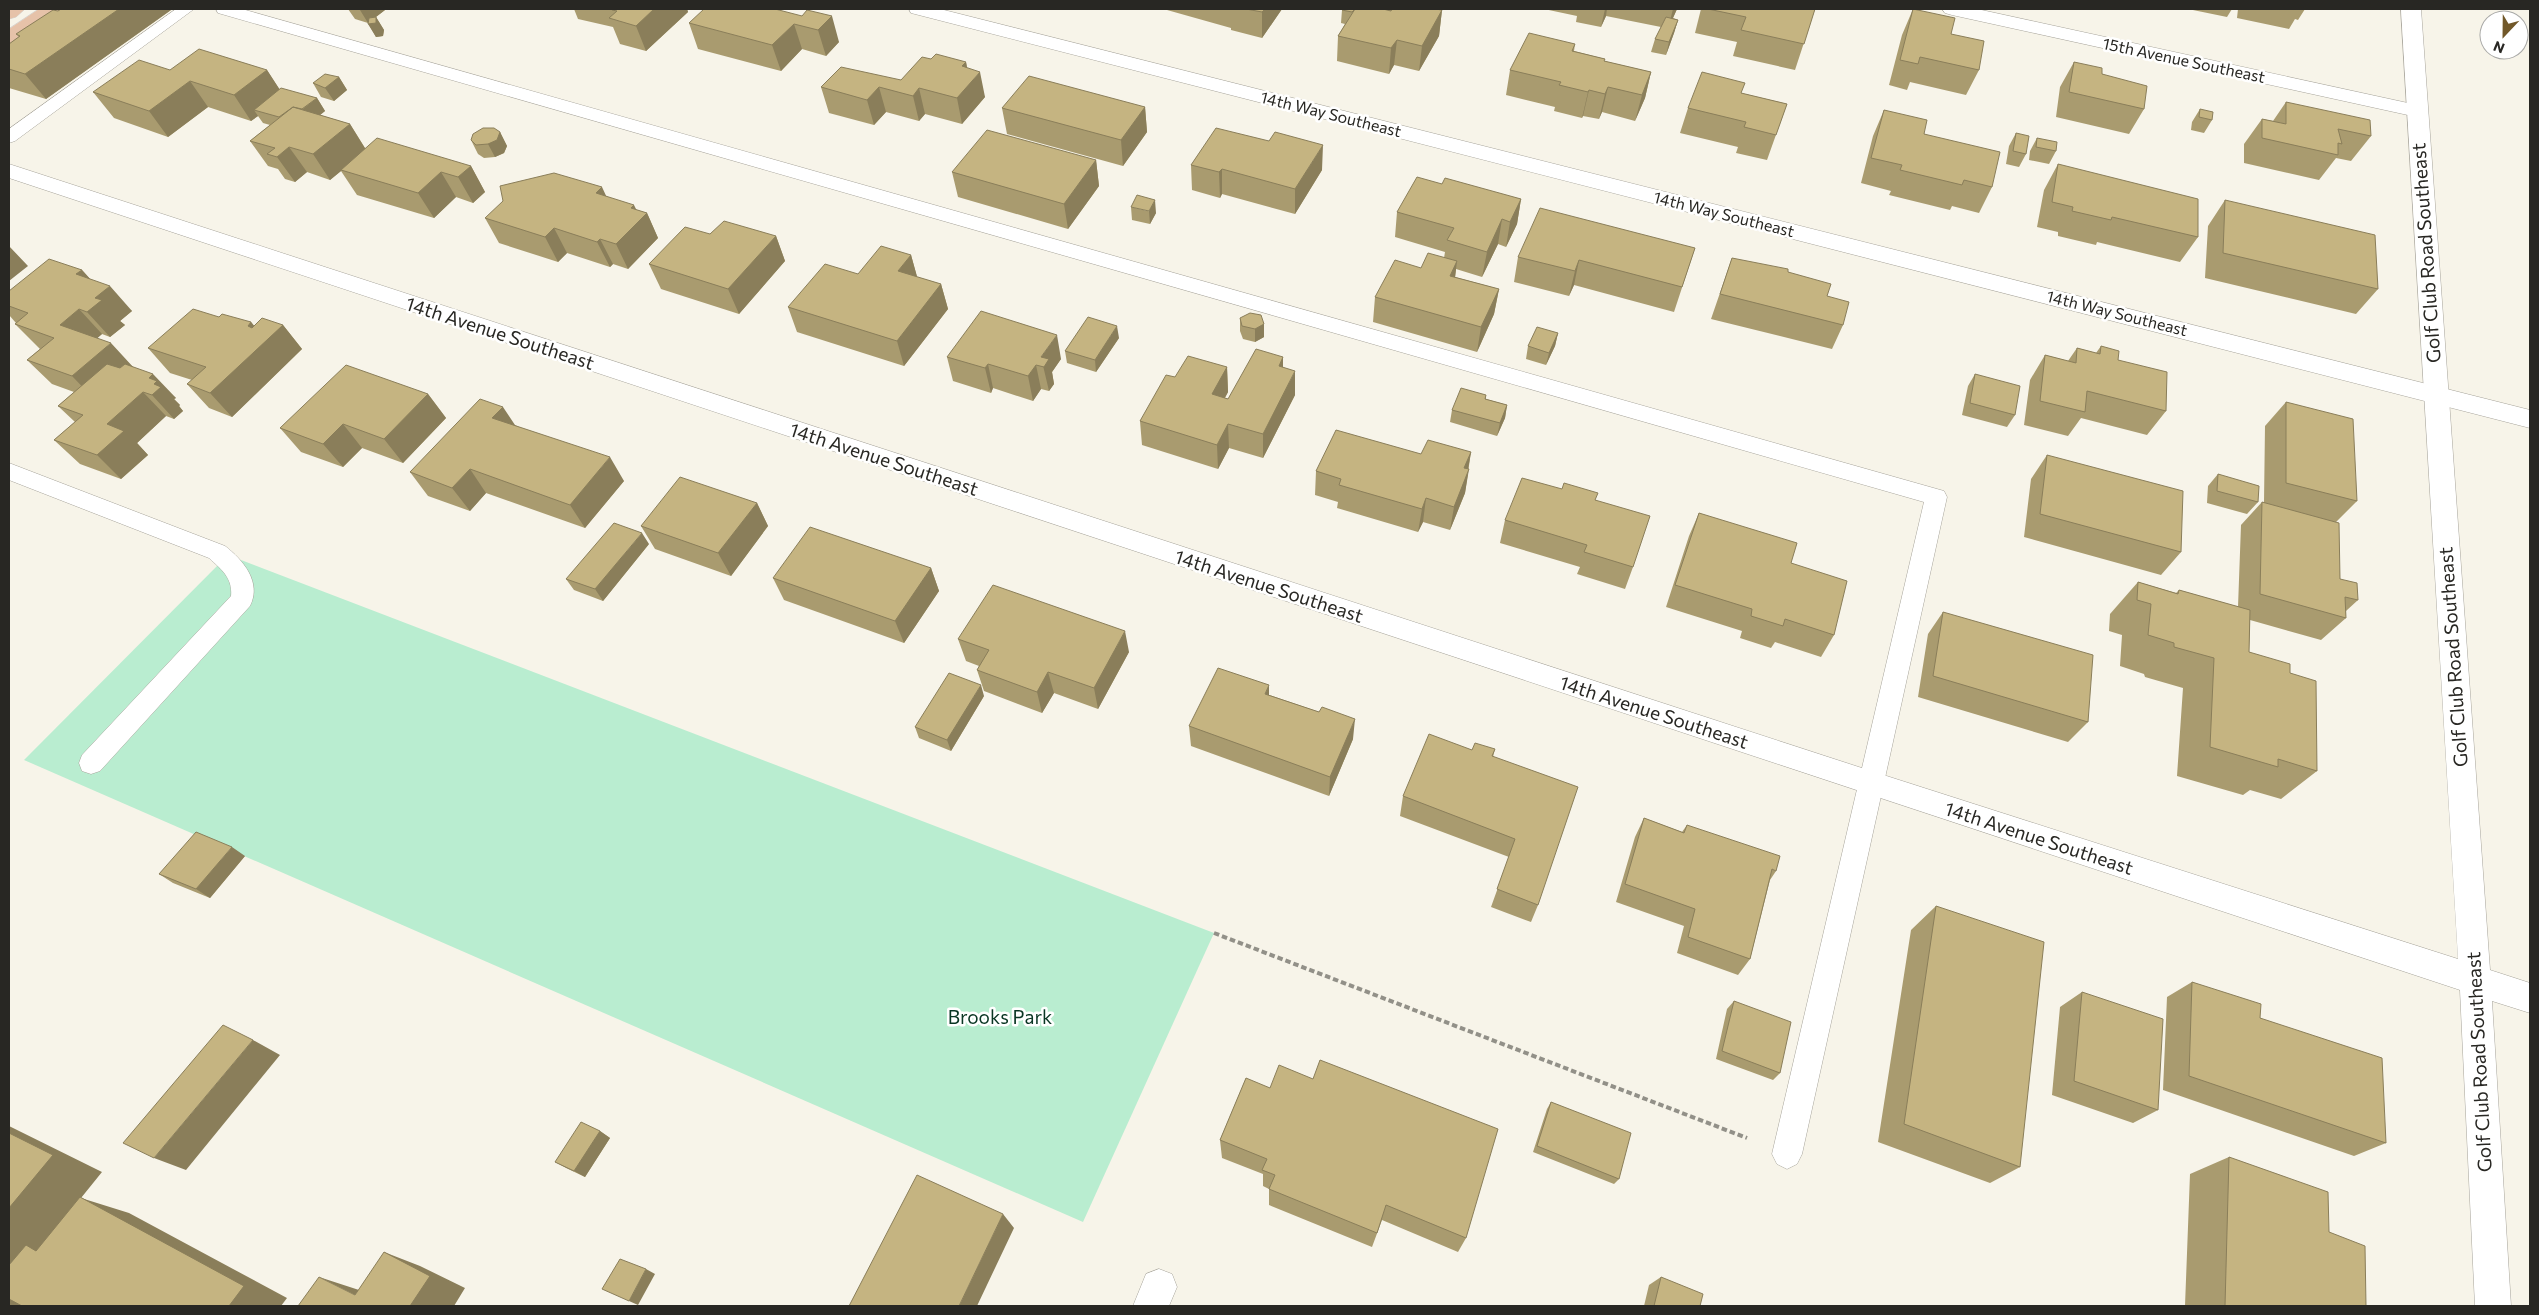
<svg xmlns="http://www.w3.org/2000/svg" width="2539" height="1315" viewBox="0 0 2539 1315" font-family="Commissioner,sans-serif">
<style>
.green{fill:#b9edd0}
.lines{fill:none;stroke-linecap:round;stroke-linejoin:round}
.lane-casing{stroke:#a7a49b;stroke-width:1}
.street-casing{stroke:#a7a49b;stroke-width:1}
.secondary-casing{stroke:#a7a49b;stroke-width:1}
.primary-casing{stroke:#d4d4d3;stroke-width:1}
.path{stroke:#929088;stroke-width:4;stroke-dasharray:5.5 3;stroke-linecap:butt}
.lane{fill:#fff;fill-rule:evenodd}
.street{fill:#fff;fill-rule:evenodd}
.secondary{fill:#fff;fill-rule:evenodd}
.primary{fill:#e6c2a9;fill-rule:evenodd}
.wall{fill:#a99b6f}
.shaded-wall{fill:#8a7e5a}
.building{fill:#c5b481;stroke:#8a7e5a}
.labels{text-anchor:middle;stroke-width:5;stroke-linejoin:round;paint-order:stroke}
.far-street-label{font-size:16px;fill:#282723;stroke:#fff}
.street-label{font-size:19px;fill:#282723;stroke:#fff}
.park-label{font-size:19px;fill:#093623;stroke:#fff}
</style>
<rect width="100%" height="100%" fill="#f7f4e9"/>
<path class="green" d="M228,555L1214,933L1083,1222L24,760Z"/>
<g class="lines">
<g class="lane-casing">
<path id="lane" d="M176,9H194L15,141L9,143V129Z
M216,9H242L1944,491L1947,497L1802,1154L1797,1164L1787,1169L1777,1164L1772,1154L1924,502L218,13Z
M9,463L225,546C243,560 262,582 250,606L100,771L91,774L82,771L79,763L82,755L231,596C233,578 221,569 209,558L9,480Z"/>
</g>
<g class="street-casing">
<path id="street" d="M909,9H940L2530,410V428L911,13Z
M1942,9H1977L2417,105L2424,106L2427,111L2424,116L2417,117L1952,15L1945,13Z
M1159,1269L1172,1274L1177,1287L1169,1306H1133L1146,1274Z"/>
</g>
<g class="secondary-casing">
<path id="secondary" d="M2401,9H2421L2490,970L2530,983V1013L2492,1001L2511,1306H2475L2460,990L9,178V164L1871,771L2458,959Z"/>
</g>
<g class="primary-casing">
<path id="primary" d="M9,9H25L16,17L9,19Z
M39,9H62L16,42L9,44V29Z"/>
</g>
<path class="path" d="M1214,933L1747,1138"/>
<use href="#lane" class="lane"/>
<use href="#street" class="street"/>
<use href="#secondary" class="secondary"/>
<use href="#primary" class="primary"/>
</g>
<path class="wall" d="M61,9H170L171,10L46,99L9,88V44L19,37L16,34Z
M348,9H384L385,10L376,17L384,30L383,36L376,37L368,23L355,19Z
M574,9H687L688,12L646,51L620,44L613,27L578,19Z
M1167,9H1282L1262,38L1231,30V28L1167,10Z
M1544,9H1677L1673,18L1678,20L1674,33L1666,55L1651,52L1655,39L1661,27L1606,16L1601,27L1576,22L1577,16Z
M1701,9H1815L1795,70L1733,56L1737,42L1695,33Z
M1913,9L1951,34L1979,70L1966,95L1910,82L1907,90L1889,85L1902,35Z
M2188,9H2232L2227,17Z
M2238,9H2305L2298,20L2295,19L2289,29L2237,18Z
M1342,10H1442L1439,36L1419,71L1394,65L1389,74L1337,61L1338,36L1345,24L1341,23Z
M802,16L839,42L826,56L802,49L781,71L698,49L689,23Z
M1575,44L1574,51L1605,59L1604,61L1651,72L1645,98L1635,121L1602,112L1599,119L1583,116L1582,118L1554,111L1555,107L1506,95L1510,70Z
M931,59L966,62L967,68L985,97L962,124L925,114L919,121L886,112L874,125L829,113L821,87L901,80Z
M2074,62L2102,74L2144,109L2129,134L2056,117L2060,87Z
M170,70H267L279,89L317,98L325,111L320,115L350,124L365,148L471,166L485,192L473,203L456,197L434,218L357,195L341,171L330,180L307,172L295,182L285,179L278,169L268,166L250,141L270,125L263,123L258,116L251,121L208,107L168,137L114,118L93,92Z
M339,77L347,90L334,101L321,97L313,83Z
M1741,93L1787,104L1767,160L1736,153L1738,147L1680,133L1688,108Z
M2286,102L2371,136L2351,161L2336,158L2319,180L2244,163V144L2262,119L2273,121Z
M1145,107L1147,132L1123,166L1007,134L1002,108Z
M2200,109L2212,120L2204,133L2191,130L2192,122Z
M1884,110L1924,134L1992,187L1979,213L1952,206L1950,210L1889,195L1891,191L1861,183L1873,136Z
M500,132L507,146L504,153L495,157L484,158L478,154L471,140Z
M2016,133L2026,154L2019,167L2006,164L2009,146Z
M2037,138L2056,151L2049,164L2029,160L2030,151Z
M1096,160L1099,186L1068,229L958,197L952,172Z
M2058,164L2198,237L2180,262L2097,242L2096,245L2058,236V232L2037,227L2044,190Z
M1191,165L1322,170L1295,214L1222,194L1220,198L1192,190Z
M1442,184L1521,199L1517,224L1506,247L1498,244L1482,277L1456,269L1455,277L1499,289L1494,314L1477,352L1373,322L1375,297L1421,268L1444,258L1445,252L1395,237L1397,212Z
M606,196L637,210L647,213L658,238L628,269L613,264L610,267L567,253L558,262L499,243L485,218Z
M2225,200L2378,289L2356,314L2205,278L2208,226Z
M1131,207L1156,213L1150,224L1132,220Z
M776,236L785,261L739,314L661,289L649,264Z
M1695,248L1674,312L1574,285L1569,296L1514,282L1518,257Z
M911,255L917,277L941,284L948,309L904,366L797,332L788,307L858,274Z
M1732,258L1788,272L1827,296L1843,325L1832,349L1711,319Z
M82,270L90,279L132,311L120,321L125,325L110,337L102,334L97,338L133,367L176,398L174,399L180,405L179,406L183,411L174,419L166,416L137,443L148,455L121,479L80,464L54,440L75,422L58,406L74,392L52,384L27,360L40,349L15,324L16,323L9,315V291Z
M219,317L251,322L254,326L283,325L302,349L232,417L209,408L187,384L192,380L170,373L148,348Z
M1240,318L1264,324V337L1255,342L1243,339L1240,331Z
M1558,333L1555,346L1546,365L1526,359L1528,346Z
M1119,338L1096,372L1067,363L1065,351Z
M2101,346L2118,360L2166,411L2147,435L2081,418L2068,436L2024,425L2030,380L2045,355L2068,361L2077,348L2096,353Z
M947,357L1061,359L1052,372L1054,384L1049,391L1041,389L1033,401L993,388L991,393L953,381Z
M1283,357V368L1295,395L1263,458L1229,448L1218,469L1142,445L1140,421L1175,377L1227,367L1228,392L1225,398L1228,399Z
M1975,374L2015,415L2007,427L1962,415L1968,386Z
M428,394L446,418L403,463L362,448L343,467L301,452L280,428Z
M1486,395V399L1507,405L1505,418L1497,436L1450,422L1452,410Z
M2286,402L2357,501L2336,522L2340,579L2358,600L2346,611V618L2321,640L2250,620L2249,652L2290,673L2317,771L2281,799L2250,790L2243,795L2177,776L2183,688L2145,677L2144,674L2120,666L2122,635L2109,631L2110,614L2138,582L2176,593L2179,590L2238,607L2241,525L2262,502H2264L2265,426Z
M515,425L624,481L585,528L486,493L470,511L428,496L410,472Z
M1471,452L1465,493L1450,530L1423,522L1418,532L1337,508L1338,502L1315,495L1316,471L1421,454Z
M2047,455L2181,552L2161,575L2024,537L2031,479Z
M2218,474L2258,502L2247,514L2207,503L2208,486Z
M1596,500L1633,567L1625,589L1577,574L1580,567L1500,543L1505,520Z
M757,503L768,526L731,576L655,549L641,526Z
M1699,513L1791,563L1834,635L1821,657L1775,642L1771,648L1740,638L1742,631L1666,607L1689,536Z
M649,544L603,601L574,590L566,579Z
M931,568L939,591L904,643L784,600L773,578Z
M1943,612L2088,722L2068,742L1918,697L1928,634Z
M958,639L1129,652L1098,709L1054,693L1042,713L984,691L977,670L979,666L966,661Z
M1269,695L1319,712L1353,739L1329,796L1191,746L1189,726Z
M984,696L951,751L919,738L915,727Z
M1495,749L1493,757L1538,905L1531,922L1491,907L1509,857L1400,816L1403,796L1472,750Z
M1644,818L1682,832L1687,825L1776,871L1770,880L1750,959L1738,975L1677,953L1684,926L1616,902L1635,837Z
M245,856L210,898L173,883L159,874Z
M1936,906L2020,1167L1990,1183L1878,1142L1911,930Z
M2192,982L2260,1018L2386,1143L2354,1156L2163,1090L2167,997Z
M2082,992L2158,1110L2133,1123L2052,1095L2060,1007Z
M1734,1001L1780,1073L1773,1080L1716,1059L1727,1009Z
M1246,1078L1466,1238L1458,1252L1382,1220L1372,1247L1269,1205V1189L1263,1186V1174L1222,1158L1220,1140Z
M1551,1102L1619,1179L1614,1184L1533,1152L1547,1109Z
M600,1131L610,1138L585,1177L566,1168L555,1162Z
M2229,1157L2329,1232L2366,1306H2185L2190,1174Z
M1661,1277L1700,1306H1644L1649,1285Z"/>
<path class="shaded-wall" d="M119,9H170L171,10L46,99L25,74Z
M362,9H384L385,10L368,23L360,10Z
M654,9H687L688,12L646,51L636,26Z
M1265,9H1282L1262,38V12Z
M1605,9H1607L1606,16L1601,27Z
M1673,9H1677L1668,29Z
M1442,10L1439,36L1419,71L1422,46Z
M832,16L839,42L826,56L818,30Z
M376,17L384,30L383,36L376,37L368,24Z
M1678,20L1674,33L1666,55L1669,42Z
M794,24L802,49L781,71L772,45Z
M1397,40L1394,65L1389,74L1391,48Z
M966,62L970,83L980,72L985,97L962,124L957,98L962,66Z
M267,70L284,96L254,110L258,116L251,121L234,95Z
M1651,72L1645,98L1635,121L1642,95Z
M339,77L347,90L334,101L325,88Z
M190,81L208,107L168,137L149,111Z
M879,87L886,112L874,125L867,100Z
M1608,87L1602,112L1599,119L1605,94Z
M919,88L925,114L919,121L913,96Z
M1589,90L1583,116L1582,118L1588,92Z
M317,98L325,111L298,133L289,120Z
M1145,107L1147,132L1123,166L1121,140Z
M350,124L366,150L341,170V171L330,180L313,154Z
M500,132L507,146L504,153L495,157L488,144Z
M1323,145L1322,170L1295,214V189Z
M289,147L307,172L295,182L277,157Z
M1096,160L1099,186L1068,229L1064,204Z
M471,166L485,192L473,203L458,177Z
M1222,169V194L1220,198L1219,172Z
M441,172L456,197L434,218L418,193Z
M602,187L614,213L596,193Z
M1521,199L1517,224L1506,247L1510,222Z
M1155,200L1156,213L1150,224L1149,211Z
M634,205L641,219L647,213L658,238L628,269L616,244L631,208Z
M1502,219L1498,244L1482,277L1487,252Z
M554,228L567,253L558,262L545,237Z
M776,236L785,261L739,314L728,289Z
M600,239L613,264L610,267L597,242Z
M9,246L28,266L9,281Z
M911,255L918,280L898,271Z
M1579,260L1574,285L1569,296L1575,271Z
M1457,261L1454,286L1450,276Z
M82,270L102,292L110,286L132,311L120,321L125,325L110,337L87,312L76,274Z
M941,284L948,309L904,366L897,341Z
M1499,289L1494,314L1477,352L1481,327Z
M79,309L102,334L84,350L60,325Z
M251,322L266,340L283,325L302,349L232,417L210,393L248,326Z
M1264,324V337L1255,342V329Z
M1117,326L1119,338L1096,372L1095,360Z
M1558,333L1555,346L1546,365L1549,353Z
M1057,335L1061,359L1052,372L1054,384L1049,391L1041,357Z
M111,343L134,368L96,401L72,376Z
M1283,357V382L1279,366Z
M988,364L993,388L991,393L985,368Z
M1036,365L1041,389L1033,401L1028,376Z
M1227,367L1228,392L1213,418L1212,394Z
M1295,371V395L1263,458V434Z
M153,374L176,398L174,399L180,405L179,406L183,411L174,419L152,395L149,378Z
M143,392L166,416L137,443L148,455L121,479L97,455L107,424Z
M428,394L446,418L403,463L384,439Z
M1507,405L1505,418L1497,436L1500,423Z
M503,407L519,431L492,418Z
M343,424L362,448L343,467L323,444Z
M1228,424L1229,448L1218,469L1217,445Z
M1471,452L1467,475L1469,469L1465,493L1450,530L1454,507L1464,468Z
M610,457L624,481L585,528L570,505Z
M470,469L486,493L470,511L452,488Z
M1426,498L1423,522L1418,532L1422,509Z
M757,503L768,526L731,576L718,553Z
M642,533L649,544L603,601L595,589Z
M931,568L939,591L904,643L895,621Z
M1125,631L1129,652L1098,709L1094,688Z
M1048,672L1054,693L1042,713L1037,692Z
M981,685L984,696L951,751L947,740Z
M1269,685V706L1265,694Z
M1355,719L1353,739L1329,796L1330,777Z
M232,847L245,856L210,898L196,889Z
M253,1040L280,1055L186,1170L154,1158Z
M9,1126L102,1172L81,1198L129,1213L287,1298L281,1306H229L24,1267L9,1263Z
M600,1131L610,1138L585,1177L574,1171Z
M1003,1214L1014,1228L977,1306H959Z
M384,1252L420,1266L465,1288L454,1306H410Z
M646,1269L655,1274L638,1305L629,1301Z
M319,1277L359,1290L355,1295Z
M9,1299L42,1306H9Z"/>
<path class="building" d="M61,9H119L25,74L9,69V44L20,36L16,34L53,10L58,11Z
M613,9H654L636,26L609,18L617,11L612,10Z
M704,9H775L802,16L807,10L832,16L818,30L794,24L772,45L689,23Z
M1246,9H1265L1262,12Z
M1342,9H1355L1352,12L1342,10Z
M1355,9H1383L1391,11L1392,9H1435L1442,10L1422,46L1397,40L1391,48L1338,36Z
M1708,9H1815L1804,44L1741,30L1746,17Z
M1913,9L1955,18L1951,34L1984,41L1979,70L1920,57L1918,64L1900,60Z
M376,17V23L368,24L369,18Z
M1666,17L1678,20L1669,42L1655,39Z
M1529,33L1575,44L1572,51L1605,59L1604,61L1651,72L1642,95L1608,87L1605,94L1589,90L1588,92L1559,85L1561,82L1510,70Z
M199,49L267,70L234,95L190,81L149,111L93,92L139,60L170,70Z
M936,54L966,62L962,66L980,72L957,98L919,88L913,96L879,87L867,100L821,87L841,67L901,80L922,57L931,59Z
M2074,62L2102,68V74L2147,86L2144,109L2069,92Z
M1702,72L1745,83L1741,93L1787,104L1776,135L1744,127L1746,122L1688,108Z
M325,74L339,77L325,88L313,83Z
M1029,76L1145,107L1121,140L1002,108Z
M281,88L317,98L302,109L293,107L279,117L254,110Z
M2286,102L2370,120L2371,136L2338,129L2342,144L2338,143V155L2262,138V119L2286,124Z
M293,107L350,124L313,154L289,147L277,157L267,154L275,148L250,141Z
M2200,109L2213,112L2212,120L2199,117Z
M1884,110L1927,120L1924,134L2000,152L1992,187L1964,180L1962,185L1900,170L1902,165L1871,158Z
M483,128H494L500,132L497,140L488,144L476,145L471,140L473,134Z
M1216,128L1269,141L1275,132L1323,145L1295,189L1222,169L1219,172L1191,165Z
M987,130L1096,160L1064,204L952,172Z
M2016,133L2029,136L2026,154L2013,151Z
M377,138L471,166L458,177L441,172L418,193L341,170Z
M2037,138L2057,142L2056,151L2036,147Z
M2058,164L2198,199V237L2112,217L2111,220L2072,211L2073,207L2052,202Z
M554,173L602,187L596,193L634,205L631,208L647,213L616,244L600,239L597,242L554,228L545,237L485,218L503,201L500,186Z
M1417,177L1442,184L1445,178L1521,199L1510,222L1502,219L1487,252L1447,240L1454,228L1397,212Z
M1137,195L1155,200L1149,211L1131,207Z
M2225,200L2375,235L2378,289L2223,253Z
M1540,208L1695,248L1682,287L1579,260L1575,271L1518,257Z
M724,221L776,236L728,289L649,264L685,227L710,234Z
M881,246L911,255L898,271L941,284L897,341L788,307L825,264L858,274Z
M1428,253L1457,261L1450,276L1499,289L1481,327L1375,297L1395,260L1421,268Z
M1732,258L1788,269V272L1831,284L1827,296L1849,302L1843,325L1720,294Z
M49,259L82,270L76,274L110,286L95,298L102,300L87,312L79,309L60,325L111,343L72,376L27,360L54,338L15,324L28,313L9,306V291Z
M193,309L219,317L222,314L251,322L248,326L252,328L262,318L283,325L210,393L187,384L206,367L148,348Z
M981,311L1057,335L1041,357L1049,359L1044,367L1036,365L1028,376L988,364L985,368L947,357Z
M1250,313L1261,315L1264,324L1255,329L1242,326L1240,318Z
M1088,317L1117,326L1095,360L1065,351Z
M1537,327L1558,333L1549,353L1528,346Z
M2101,346L2119,351L2118,360L2167,372L2166,411L2087,391L2085,412L2040,401L2045,355L2076,363L2077,348L2100,354Z
M1256,349L1283,357L1279,366L1295,371L1263,434L1228,424L1217,445L1140,421L1166,375L1175,377L1188,356L1227,367L1212,394L1228,399Z
M107,364L120,368L125,364L153,374L149,378L157,381L154,384L161,387L152,395L143,392L107,424L124,431L97,455L54,440L83,415L58,406Z
M346,365L428,394L384,439L343,424L323,444L280,428Z
M1975,374L2020,386L2015,415L1970,403Z
M1461,388L1486,395L1485,399L1507,405L1500,423L1452,410Z
M480,399L503,407L492,418L610,457L570,505L470,469L452,488L410,472Z
M2286,402L2353,419L2357,501L2286,483Z
M1336,430L1421,454L1428,440L1471,452L1464,468L1469,469L1454,507L1426,498L1422,509L1339,485L1341,479L1316,471Z
M2047,455L2183,491L2181,552L2040,514Z
M2218,474L2259,486L2258,502L2217,491Z
M680,477L757,503L718,553L641,526Z
M1522,478L1562,489L1564,483L1598,493L1595,500L1650,516L1633,567L1584,552L1587,545L1505,520Z
M2262,502L2339,523L2340,579L2357,583L2358,600L2345,597L2346,618L2260,594Z
M1699,513L1797,543L1791,563L1847,581L1834,635L1785,619L1783,626L1751,616L1752,609L1675,585Z
M614,523L642,533L595,589L566,579Z
M810,527L931,568L895,621L773,578Z
M2138,582L2178,594L2179,590L2250,610L2249,652L2290,664V673L2316,681L2317,771L2278,759V767L2210,747L2214,658L2174,647V643L2148,635L2151,604L2137,600Z
M993,585L1125,631L1094,688L1048,672L1037,692L977,670L989,650L958,639Z
M1943,612L2093,655L2088,722L1933,676Z
M1218,668L1269,685L1265,694L1319,712L1322,707L1355,719L1330,777L1189,726Z
M949,673L981,685L947,740L915,727Z
M1429,734L1472,750L1475,743L1495,749L1492,756L1578,787L1538,905L1497,889L1515,839L1403,796Z
M1644,818L1684,833L1687,825L1780,856L1776,871L1772,869L1750,959L1688,937L1695,909L1625,884Z
M196,832L232,847L196,889L159,874Z
M1936,906L2044,942L2020,1167L1904,1124Z
M2192,982L2261,1004L2260,1018L2382,1058L2386,1143L2189,1076Z
M2082,992L2163,1019L2158,1110L2074,1081Z
M1734,1001L1791,1022L1780,1073L1722,1051Z
M223,1025L253,1040L154,1158L123,1143Z
M1320,1060L1498,1129L1466,1238L1386,1205L1377,1233L1269,1189L1275,1175L1262,1170L1267,1159L1220,1140L1246,1078L1270,1088L1279,1065L1313,1079Z
M1551,1102L1631,1133L1619,1179L1537,1146Z
M581,1122L600,1131L574,1171L555,1162Z
M9,1133L53,1155L9,1208Z
M2229,1157L2328,1192L2329,1232L2365,1246L2366,1306H2225Z
M917,1175L1003,1214L959,1306H849Z
M80,1197L244,1286L229,1306H22L9,1299V1265L26,1245L36,1251Z
M384,1252L430,1276L410,1306H298L319,1277L355,1295Z
M620,1259L646,1269L629,1301L602,1289Z
M1661,1277L1703,1294L1700,1306H1654Z"/>
<g class="labels">
<g class="far-street-label">
<text transform="translate(2184 60) rotate(12)" y="6">15th Avenue Southeast</text>
<text transform="translate(1331 114) rotate(14)" y="6">14th Way Southeast</text>
<text transform="translate(1724 214) rotate(14)" y="6">14th Way Southeast</text>
<text transform="translate(2117 313) rotate(14)" y="6">14th Way Southeast</text>
</g>
<g class="street-label">
<text transform="translate(2426 253) rotate(-94)" y="7">Golf Club Road Southeast</text>
<text transform="translate(500 333) rotate(18)" y="7">14th Avenue Southeast</text>
<text transform="translate(884 459) rotate(18)" y="7">14th Avenue Southeast</text>
<text transform="translate(1269 586) rotate(18)" y="7">14th Avenue Southeast</text>
<text transform="translate(2453 657) rotate(-94)" y="7">Golf Club Road Southeast</text>
<text transform="translate(1654 712) rotate(18)" y="7">14th Avenue Southeast</text>
<text transform="translate(2039 838) rotate(18)" y="7">14th Avenue Southeast</text>
<text transform="translate(2479 1062) rotate(-93)" y="7">Golf Club Road Southeast</text>
</g>
<g class="park-label">
<text x="1000" y="1024">Brooks Park</text>
</g>
</g>
<rect width="2539" height="1315" fill="none" stroke="#282723" stroke-width="20"/>
<g transform="translate(2504 35) rotate(202)"><circle r="24" fill="#ffffff" stroke="#a9a9a7"/>
<path d="M0-4L9 19L0 12L-9 19Z" fill="#715829"/>
<text y="-8" font-size="14" font-weight="bold" text-anchor="middle" fill="#282723">N</text>
</g>
</svg>
